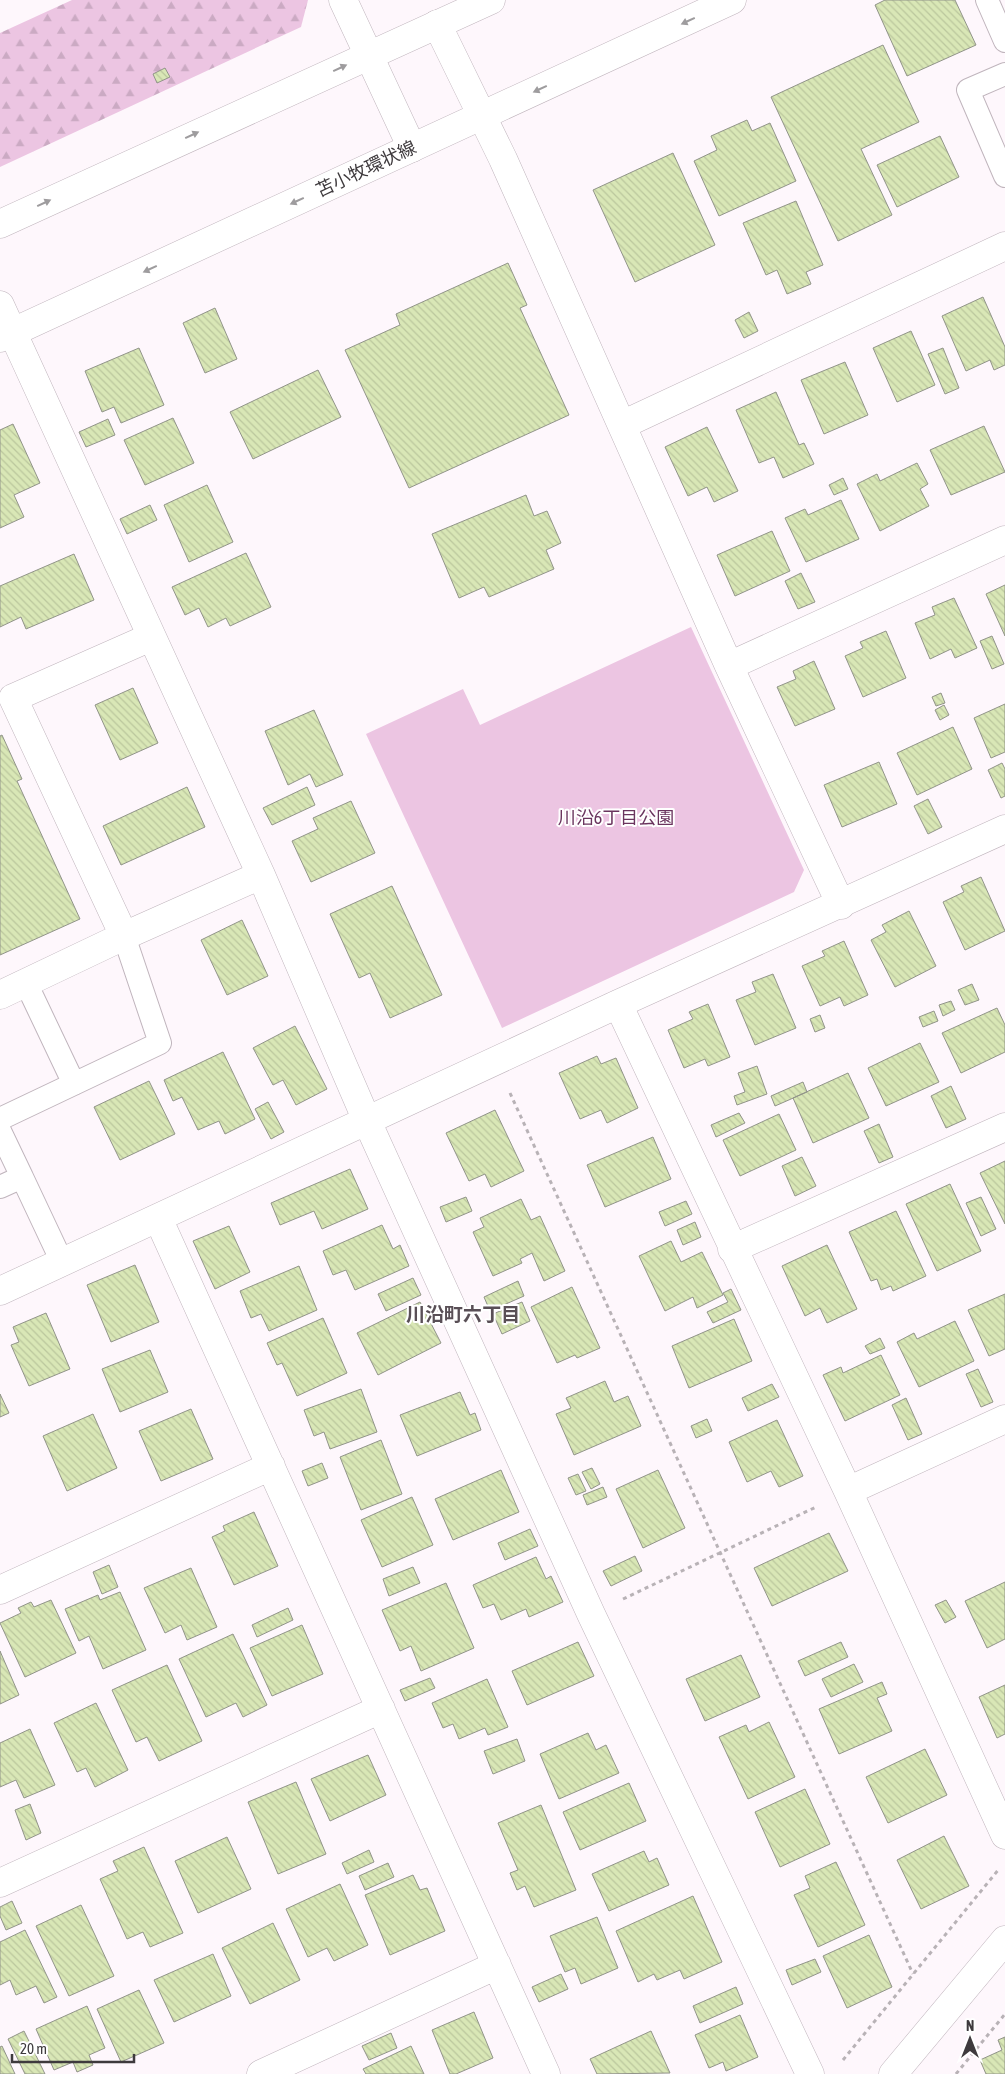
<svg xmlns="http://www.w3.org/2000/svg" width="1005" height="2074" viewBox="0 0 1005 2074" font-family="'Asap Condensed','Noto Sans JP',sans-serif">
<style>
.green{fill:#ecc5e2}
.forest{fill:url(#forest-firs)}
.building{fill:url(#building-back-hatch);stroke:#919489}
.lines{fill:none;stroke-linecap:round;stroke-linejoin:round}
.lane-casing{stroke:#c0b5bd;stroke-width:24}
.street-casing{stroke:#c0b5bd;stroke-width:29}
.secondary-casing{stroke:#c0b5bd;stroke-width:29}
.path{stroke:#b8b2b6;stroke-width:3;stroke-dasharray:4 4;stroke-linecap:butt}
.lane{stroke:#fff;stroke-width:22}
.street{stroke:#fff;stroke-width:28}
.secondary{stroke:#fff;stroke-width:28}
.oneway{fill:#9e9c9e}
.labels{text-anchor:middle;stroke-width:4;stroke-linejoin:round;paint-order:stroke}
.street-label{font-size:18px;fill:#3e3a3d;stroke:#fff}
.park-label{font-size:18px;fill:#6a345e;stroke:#fff}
.neighbourhood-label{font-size:19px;font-weight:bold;fill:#594f56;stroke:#fff}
</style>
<defs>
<pattern id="forest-firs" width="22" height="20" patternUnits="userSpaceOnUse" patternTransform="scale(1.25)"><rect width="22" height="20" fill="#ecc5e2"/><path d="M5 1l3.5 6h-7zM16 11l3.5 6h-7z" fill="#cbaac3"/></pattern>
<pattern id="building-back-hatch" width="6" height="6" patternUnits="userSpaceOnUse" patternTransform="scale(1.25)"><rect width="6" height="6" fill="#d9e7b6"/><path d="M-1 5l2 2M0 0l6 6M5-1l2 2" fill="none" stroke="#bbc79d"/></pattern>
</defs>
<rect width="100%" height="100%" fill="#fef7fc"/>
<path class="green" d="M691,627L804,870L794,892L502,1028L366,734L463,689L480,725Z"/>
<path class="forest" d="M72,0H308L301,27L0,167V33Z"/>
<path class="building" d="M885,0H955L976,45L907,76L875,5Z
M883,45L919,122L861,149L892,215L838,241L771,97Z
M165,68L170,77L157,83L153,74Z
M747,120L752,131L770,123L796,181L719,216L694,161L717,150L711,136Z
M940,136L959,177L897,207L877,165Z
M673,153L715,245L635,282L593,190Z
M796,201L823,265L806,272L811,284L787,294L777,270L766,275L743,223Z
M508,263L527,305L520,308L569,415L409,488L345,350L400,325L396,314Z
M983,297L1005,347V365L994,370L990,360L966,371L942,316Z
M215,308L237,359L205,373L183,323Z
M749,312L758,331L744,338L735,320Z
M911,331L935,385L897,402L873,348Z
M139,348L164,405L121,423L114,407L102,412L85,371Z
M943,348L959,388L945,394L928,354Z
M845,362L868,415L824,434L801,380Z
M318,370L341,417L253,459L230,412Z
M776,392L799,445L804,443L814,464L783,478L774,457L759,463L736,410Z
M173,418L194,463L145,485L124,440Z
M108,419L115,435L86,447L79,432Z
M13,424L40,483L14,495L24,517L0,528V430Z
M984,426L1005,472L951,495L930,450Z
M707,427L738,491L714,502L707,487L688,496L665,447Z
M917,463L928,484L920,489L929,506L880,531L857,484L877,474L880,481Z
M843,478L848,489L834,495L829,485Z
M207,485L233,542L189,562L164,505Z
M526,495L534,516L547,511L561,543L546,550L554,569L489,597L484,587L459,598L432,534Z
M841,500L859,539L806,562L785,518L805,509L808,515Z
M150,505L157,520L127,534L120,519Z
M772,531L790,571L735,596L717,555Z
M246,553L271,607L230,626L226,618L208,627L199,608L185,615L172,587Z
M74,554L94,600L26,629L21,617L0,627V586Z
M801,573L815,602L798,609L785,581Z
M1005,585V636L986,594Z
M954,598L977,648L955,658L951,649L930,659L915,623L935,615L932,607Z
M886,631L906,678L863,697L845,656L863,648L860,642Z
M992,636L1004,664L992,669L980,641Z
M814,661L835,709L795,726L777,687L796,679L793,671Z
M133,688L158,743L120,760L95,705Z
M941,693L945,703L936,706L932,697Z
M1005,704V752L991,758L974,718Z
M944,705L949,715L940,720L935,710Z
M314,710L343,775L316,787L310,774L288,785L265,731Z
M953,727L972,769L917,795L897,753Z
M2,735L22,779L17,781L80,919L0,955V736Z
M879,762L897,804L842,827L824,785Z
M1002,763L1005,769V796L1001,798L988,770Z
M187,787L205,827L121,865L103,826Z
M307,787L315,805L272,825L263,808Z
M928,799L942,827L928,834L914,806Z
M351,801L375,853L311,882L292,841L318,829L313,818Z
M981,877L1005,931L965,950L943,902L964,892L961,886Z
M392,886L442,995L390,1018L370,973L359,978L330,914Z
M909,911L936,966L895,987L871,940L886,932L882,925Z
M242,920L268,976L227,995L201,940Z
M844,941L868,995L844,1006L840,997L820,1006L802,966L825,956L822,951Z
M773,974L796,1028L755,1045L736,1000L756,992L752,982Z
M972,984L979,1000L965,1005L958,990Z
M951,1001L955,1010L943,1016L939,1005Z
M708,1004L730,1057L708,1066L705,1059L684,1068L668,1030L693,1019L689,1012Z
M997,1008L1005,1025V1052L961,1073L942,1033Z
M934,1011L938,1021L923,1027L919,1017Z
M820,1015L825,1028L815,1032L810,1019Z
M295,1026L327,1089L296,1105L283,1080L273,1085L253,1048Z
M920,1043L939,1082L886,1106L868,1068Z
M223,1052L255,1119L225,1134L219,1121L198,1130L182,1097L173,1101L164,1080Z
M597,1056L601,1064L616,1058L638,1108L607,1123L601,1110L580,1119L559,1073Z
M757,1066L767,1094L737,1105L734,1096L745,1092L738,1073Z
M848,1073L869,1118L813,1143L793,1098Z
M149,1081L175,1134L120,1160L94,1107Z
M803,1082L807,1092L775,1106L771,1096Z
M951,1086L966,1119L946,1128L931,1096Z
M268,1102L284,1132L271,1139L255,1109Z
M495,1110L524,1171L491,1187L485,1174L469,1181L446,1133Z
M739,1113L745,1123L716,1137L711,1125Z
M779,1114L796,1150L740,1176L723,1140Z
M879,1124L893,1157L879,1163L864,1131Z
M653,1137L671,1179L605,1207L587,1165Z
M802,1157L816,1186L795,1196L782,1166Z
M1005,1161V1224L980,1173Z
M350,1169L368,1209L322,1229L314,1211L280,1225L271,1203Z
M950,1184L981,1251L937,1271L906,1204Z
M466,1197L472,1211L446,1222L440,1207Z
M981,1197L996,1229L981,1236L966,1203Z
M521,1199L531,1220L540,1216L565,1271L544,1281L532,1253L520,1259L522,1263L493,1276L473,1232L484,1227L480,1218Z
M686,1201L692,1214L665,1226L659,1212Z
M896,1211L926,1276L893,1291L891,1286L881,1290L877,1279L871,1281L849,1232Z
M695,1222L701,1237L683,1245L677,1230Z
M382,1225L393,1249L400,1245L409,1266L355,1290L346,1270L333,1275L323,1251Z
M229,1226L250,1272L215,1289L193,1241Z
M671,1241L681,1262L702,1252L723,1295L697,1308L693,1297L665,1311L639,1256Z
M827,1245L857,1309L827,1323L820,1308L805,1316L782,1266Z
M135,1265L159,1322L111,1342L87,1285Z
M299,1266L317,1310L269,1331L261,1314L251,1318L240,1291Z
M413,1278L421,1295L386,1311L378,1294Z
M518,1281L524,1296L490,1311L484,1297Z
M572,1287L600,1348L577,1358L575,1355L557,1363L531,1307Z
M731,1289L741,1310L713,1323L707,1312L728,1302L723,1293Z
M1005,1294V1349L989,1356L968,1310Z
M420,1302L441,1343L378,1375L357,1333Z
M522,1302L530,1321L502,1334L493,1314Z
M46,1313L70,1369L29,1386L11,1345L19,1342L13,1327Z
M323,1318L347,1373L297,1396L282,1363L277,1365L267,1343Z
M734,1319L752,1361L689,1388L672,1346Z
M955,1321L974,1361L919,1387L897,1342L914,1333L917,1339Z
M880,1338L885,1348L870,1354L865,1346Z
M150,1350L168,1392L120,1412L102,1369Z
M881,1355L900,1395L845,1421L823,1375L841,1367L843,1373Z
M978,1369L993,1402L981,1407L966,1374Z
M605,1381L614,1402L628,1396L641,1426L574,1455L556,1414L571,1408L566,1398Z
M772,1384L779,1397L748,1411L742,1398Z
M361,1389L377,1432L330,1449L324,1432L314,1436L304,1410Z
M460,1392L470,1415L475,1413L481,1430L417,1456L400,1415Z
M0,1394L9,1413L0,1417Z
M906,1398L922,1434L908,1440L892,1405Z
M191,1409L213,1459L161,1481L139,1431Z
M93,1414L117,1468L67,1491L43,1436Z
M707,1419L712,1431L696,1438L691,1426Z
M777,1420L803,1476L779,1487L771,1471L747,1482L729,1442Z
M381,1440L402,1494L361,1510L340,1457Z
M322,1463L328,1478L308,1486L302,1471Z
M592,1468L600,1484L591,1489L582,1472Z
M501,1470L519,1512L453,1540L435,1499Z
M658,1470L685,1528L643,1548L616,1489Z
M578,1474L586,1491L576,1495L568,1478Z
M603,1487L607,1497L587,1505L583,1495Z
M412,1497L433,1545L382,1567L361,1520Z
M254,1512L278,1566L234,1585L212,1537L225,1531L223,1526Z
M530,1529L538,1546L505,1560L498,1543Z
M829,1533L848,1571L772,1606L754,1568Z
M635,1556L642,1571L611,1586L603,1571Z
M536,1557L546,1579L551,1576L563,1602L529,1617L526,1609L501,1620L494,1604L483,1608L473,1585Z
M109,1565L118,1587L102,1594L93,1572Z
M413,1567L420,1583L389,1596L383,1579Z
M191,1568L217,1627L187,1640L181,1625L165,1633L144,1588Z
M1005,1582V1639L987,1648L965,1601Z
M446,1583L474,1648L421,1671L411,1646L400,1651L382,1610Z
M120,1592L146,1650L103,1669L89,1636L79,1641L65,1609L98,1595L100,1600Z
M51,1600L76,1653L25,1677L0,1623L21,1613L18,1608L31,1602L34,1607Z
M946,1600L956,1617L945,1623L935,1605Z
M288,1608L293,1620L257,1637L252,1625Z
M302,1625L323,1674L272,1696L250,1648Z
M233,1634L267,1705L243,1717L236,1703L206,1717L179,1659Z
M578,1642L594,1676L527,1705L512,1671Z
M841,1642L848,1657L805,1676L798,1661Z
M0,1651L19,1695L0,1704Z
M741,1655L760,1697L705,1721L686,1679Z
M854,1664L863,1682L831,1697L822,1679Z
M167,1665L202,1741L159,1761L147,1737L136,1742L112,1690Z
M430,1678L435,1688L405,1701L400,1690Z
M487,1679L508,1727L488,1735L485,1728L459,1739L453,1724L443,1728L432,1703Z
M882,1682L887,1694L877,1698L892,1731L839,1754L819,1709Z
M1005,1685V1734L997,1738L979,1697Z
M96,1703L128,1770L95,1787L86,1768L77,1772L54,1723Z
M769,1722L795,1777L748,1799L719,1737L746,1725L749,1732Z
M30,1729L55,1785L24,1798L16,1780L0,1787V1743Z
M588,1733L596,1750L606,1745L619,1773L559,1799L540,1754Z
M517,1739L525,1761L493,1774L484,1751Z
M925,1749L947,1795L888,1823L866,1777Z
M368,1755L386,1795L330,1821L311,1779Z
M296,1782L326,1854L278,1874L248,1802Z
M629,1783L646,1821L580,1850L563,1812Z
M805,1789L830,1844L780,1867L755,1812Z
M30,1804L41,1833L26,1840L15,1810Z
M541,1805L576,1890L534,1907L525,1886L517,1890L510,1873L518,1870L498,1823Z
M944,1836L969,1886L921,1909L897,1860Z
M227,1837L251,1889L198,1913L175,1861Z
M144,1847L183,1933L150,1947L143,1932L127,1939L100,1879L118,1871L113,1861Z
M369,1850L374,1862L347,1874L342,1863Z
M644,1851L649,1862L657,1858L669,1885L609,1911L592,1874Z
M836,1862L865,1925L818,1947L794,1895L810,1888L805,1876Z
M388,1863L394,1877L365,1890L359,1876Z
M413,1875L420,1890L427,1888L445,1931L390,1955L365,1895Z
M340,1884L368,1945L334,1961L327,1948L308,1957L286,1909Z
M693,1896L722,1962L684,1979L680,1970L657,1980L654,1974L638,1982L616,1931Z
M12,1901L22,1923L6,1930L0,1916V1907Z
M81,1905L114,1976L69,1996L36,1926Z
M597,1917L618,1968L581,1984L575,1968L565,1972L550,1936Z
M273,1923L300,1980L250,2004L222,1948Z
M25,1930L57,1997L44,2003L36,1986L16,1995L10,1980L0,1985V1942Z
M869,1935L892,1987L847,2008L823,1956Z
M213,1954L231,1996L174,2022L154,1980Z
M815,1959L821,1972L792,1985L786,1970Z
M561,1974L568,1989L539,2002L532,1987Z
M736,1987L743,2004L700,2023L693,2006Z
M139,1990L164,2043L121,2062L97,2009Z
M87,2006L105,2048L89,2055L93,2065L77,2072L73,2062L54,2070L36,2029Z
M474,2012L493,2058L456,2074H450L432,2030Z
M740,2015L758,2057L726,2071L723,2062L709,2068L695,2035Z
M24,2031L45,2074H25L8,2039Z
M651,2031L670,2073L597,2074L590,2059Z
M391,2033L397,2048L369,2060L362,2046Z
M1005,2037V2074H986L980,2060L1002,2050L998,2040Z
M2,2046L15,2074H0V2047Z
M411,2046L424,2074H366L363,2069Z"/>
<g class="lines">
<g class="lane-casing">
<path id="lane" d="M987,0L1005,41
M1005,74L968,90L1005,176
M26,983L74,1084
M0,1119L160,1043L124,936
M0,1131L22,1177L0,1187
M22,1177L62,1262"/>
</g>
<g class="street-casing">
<path id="street" d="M343,0L412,148
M437,24L503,159L729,666L841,905
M0,305L261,875L367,1121L591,1614L810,2074
M622,425L1005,246
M729,666L1005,540
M124,936L13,698L151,637
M0,995L124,936L261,875
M618,1004L848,1491L1005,1835
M158,1218L546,2074
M732,1249L1005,1127
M0,1291L618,1004L1005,829
M848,1491L1005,1419
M0,1590L271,1466
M0,1883L381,1709
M261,2074L497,1965"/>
</g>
<g class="secondary-casing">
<path id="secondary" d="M0,224L491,0
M0,338L732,0
M893,2074L1005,1940"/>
</g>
<path class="path" d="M510,1093L913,1974
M623,1599L816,1507
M843,2060L999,1869
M956,2074L1005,2014"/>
<use href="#lane" class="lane"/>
<use href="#street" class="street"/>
<use href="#secondary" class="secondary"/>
</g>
<defs><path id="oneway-solid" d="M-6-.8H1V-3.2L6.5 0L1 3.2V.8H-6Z" transform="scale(1.25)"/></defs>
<g class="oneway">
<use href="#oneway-solid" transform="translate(688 21) rotate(155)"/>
<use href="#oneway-solid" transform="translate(340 68) rotate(-25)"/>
<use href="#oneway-solid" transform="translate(540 89) rotate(155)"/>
<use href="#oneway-solid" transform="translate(192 135) rotate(-25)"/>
<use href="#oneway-solid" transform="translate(297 201) rotate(155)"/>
<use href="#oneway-solid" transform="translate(44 203) rotate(-25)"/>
<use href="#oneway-solid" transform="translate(150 269) rotate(155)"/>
</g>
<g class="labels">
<g class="street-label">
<text transform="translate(366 169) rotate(-25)" y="6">苫小牧環状線</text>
</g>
<g class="park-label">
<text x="616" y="824">川沿6丁目公園</text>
</g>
<g class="neighbourhood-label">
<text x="463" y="1321">川沿町六丁目</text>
</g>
</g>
<g transform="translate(970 2039)" stroke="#ffffff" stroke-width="4" paint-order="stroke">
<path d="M0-4L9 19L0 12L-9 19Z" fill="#3e3a3d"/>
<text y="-8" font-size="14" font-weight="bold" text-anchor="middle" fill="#3e3a3d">N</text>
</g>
<path d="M12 2054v8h122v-8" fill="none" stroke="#3e3a3d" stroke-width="2.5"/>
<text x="20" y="2054" font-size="15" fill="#3e3a3d" stroke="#ffffff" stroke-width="4" paint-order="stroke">20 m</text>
</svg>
